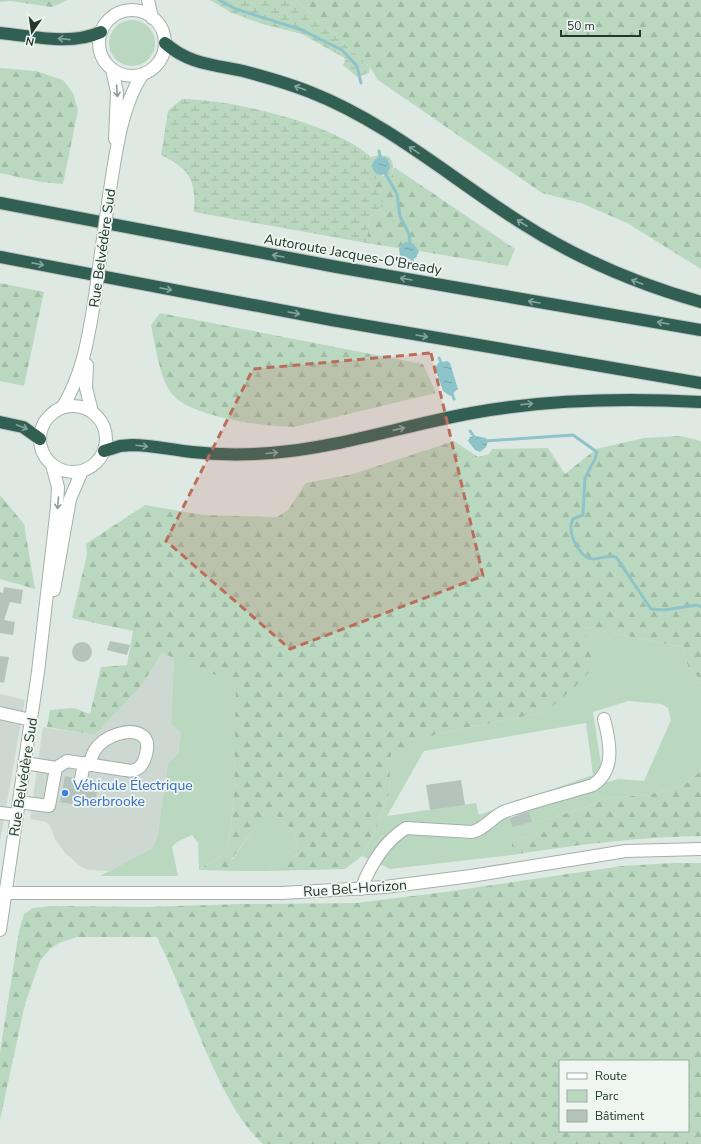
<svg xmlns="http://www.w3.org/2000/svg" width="701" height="1144" viewBox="0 0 701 1144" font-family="'Nunito Sans',sans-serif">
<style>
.built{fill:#ced8d3}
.green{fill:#bad8c0;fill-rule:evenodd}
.forest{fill:url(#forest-firs);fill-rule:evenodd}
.wetland{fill:url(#wetland-marsh);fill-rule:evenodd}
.water{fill:url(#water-ripples)}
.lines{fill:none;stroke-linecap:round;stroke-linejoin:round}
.stream{stroke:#8dc4c9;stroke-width:3}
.building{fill:#b5c3bd}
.minor-casing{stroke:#a3b0aa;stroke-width:14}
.highway-casing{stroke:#bdc3c1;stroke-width:14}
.minor{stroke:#fff;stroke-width:12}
.highway{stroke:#316053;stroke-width:12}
.minor-bridge-casing{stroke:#a3b0aa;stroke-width:14;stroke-linecap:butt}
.minor-bridge{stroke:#fff;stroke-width:12}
.oneway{stroke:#86a49b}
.oneway2{stroke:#909b98}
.marked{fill:#bc6d5a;fill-opacity:0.2;stroke:#bc6d5a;stroke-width:3;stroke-dasharray:8 5;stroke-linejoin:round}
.shop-dot{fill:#3f7fe0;stroke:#eff6f2;stroke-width:1.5}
.labels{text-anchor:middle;stroke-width:3.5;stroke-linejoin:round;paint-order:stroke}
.street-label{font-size:14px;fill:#223730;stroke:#eff6f2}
.shop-label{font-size:14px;fill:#366cbe;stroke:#eff6f2;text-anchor:start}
</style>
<defs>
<pattern id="forest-firs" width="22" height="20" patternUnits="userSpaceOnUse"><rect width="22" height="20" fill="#bad8c0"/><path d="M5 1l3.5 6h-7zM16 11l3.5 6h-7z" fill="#a0baa5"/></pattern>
<pattern id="wetland-marsh" width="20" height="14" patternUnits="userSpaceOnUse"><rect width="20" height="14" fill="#bad8c0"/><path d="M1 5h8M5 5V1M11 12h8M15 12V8" fill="none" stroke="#a0baa5"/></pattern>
<pattern id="water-ripples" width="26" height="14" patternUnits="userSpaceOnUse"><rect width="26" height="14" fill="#8dc4c9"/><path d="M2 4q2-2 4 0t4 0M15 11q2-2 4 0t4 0" fill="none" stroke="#73a0a4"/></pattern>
</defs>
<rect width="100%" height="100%" fill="#dfe9e4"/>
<path class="built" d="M162,653L174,657L171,724L181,733L178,753L168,764L157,838L152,848L109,871L88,870L80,866L65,853L55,839L50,826L46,822L30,819L43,727L95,735L141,686Z
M0,694L25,700L0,841Z"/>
<path class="green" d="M109 43a23 23 0 1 1 46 0a23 23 0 1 1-46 0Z
M583,627L681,647L688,666L697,676L701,683V769C683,797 631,795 601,799L596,804L538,822V834L512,841V855L390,869L362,856L375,831L389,794L390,753L437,734L545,712ZM628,701L661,704L668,708L671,720L644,781L618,779L604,783L593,712ZM586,723L593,775L479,815L476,803L387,816L424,751ZM529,812L531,822L512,826L510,816Z
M174,657L237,683L234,794L228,851L199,870L198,843L192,835L177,842L172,847L178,876H100L152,848L157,838L168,764L178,753L181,733L171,724Z
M272,813L294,831L298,845L269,871H240L231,861L251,833Z"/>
<path class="forest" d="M0,0H68L52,7L10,1L0,2Z
M296,0H701V269L627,223L581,203L542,193L378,80L370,67Z
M0,68L36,71L63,80L73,93L78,110L63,184L41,182L0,173Z
M394,167L515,249L508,266L419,251L413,243L401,246L399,248L372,244L367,239L369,218L380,209L371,186L372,178L384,180L391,177Z
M0,283L44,292L24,386L0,381Z
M160,313L423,364L436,393L294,427C265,427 192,417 173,395C160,381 155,344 151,325Z
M681,436L701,441V683L697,676L688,666L681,647L583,627L594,667L574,688L545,712L437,734L391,753L389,794L375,831L362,856L345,869L269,871L298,845L294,831L272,813L251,833L231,860L240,871L199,870L228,851L234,794L236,683L162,653L141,686L95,735L47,727L50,710L74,708L90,714L101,667L127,665L133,631L72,618L87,554L86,544L145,505L203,515L277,517L288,510L306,483L353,474L454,441L478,457L489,454L492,449L548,448L565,474L596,449L644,438Z
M0,495L24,524L35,589L0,579Z
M701,769V836C637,837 575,845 512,855V841L538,834V822L596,804L601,799C631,795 683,797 701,769Z
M673,863H701V1144H263C240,1123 225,1093 212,1065C193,1023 177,978 157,937H77L59,943L50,949L40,961L25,1004L0,1120V1052L19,931L24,914L33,908L55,906L146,907L240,904L356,903L445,892L622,866ZM560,1061H688V1131H560Z"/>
<path class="wetland" d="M210,0H296L370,67L369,73L357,77L343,65L346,59L302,34L262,24L232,13Z
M182,99C230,99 336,124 371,157C388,152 397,158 391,177L384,180L372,179L371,186L384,197L380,209L369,218L367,239L372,244L194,212C196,180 190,169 161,155L168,111ZM386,159L389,162L384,176L375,172L372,163Z"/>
<path class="water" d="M372 166a9 9 0 1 1 18 0a9 9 0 1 1-18 0Z
M405,242L413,243L419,251L416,258L410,259L400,256L399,248Z
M447,361L450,363L458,389L450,396L443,391L435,368L438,363Z
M476,436L486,438L488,441L486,447L480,452L475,450L468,441L470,437Z"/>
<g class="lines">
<path class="stream" d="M219,0L236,9L302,30L342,50L357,66L361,83
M379,151L381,160
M385,173L397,194L400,216L409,234L410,246
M411,255L413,263
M439,358L442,365
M451,391L454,399
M470,431L475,438
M485,441L573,435L597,452L595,459L585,478L583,515L573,519C572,522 570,526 571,528C571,539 582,560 594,559C605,558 604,555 616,557L651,609L664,610L697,605L701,607"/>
</g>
<path class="building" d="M4,587L23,590L21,604L10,602L4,620L15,622L13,635L0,633V592L3,593Z
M110,641L130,645L127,655L107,650Z
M72 652a10 10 0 1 1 20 0a10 10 0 1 1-20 0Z
M0,656L9,657L4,683L0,682Z
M65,776L74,778V782L79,786H84L88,780L99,782L94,808L60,802Z
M461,780L465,805L430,810L426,785Z
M526,812H529L532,822L512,827L510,818Z"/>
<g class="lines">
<g class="minor-casing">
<path id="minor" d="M148,0L152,18
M99 43a33 33 0 1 1 66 0a33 33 0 1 1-66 0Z
M112,69L117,92L115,139
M109,196C115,158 121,105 143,74
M87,365L86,388L92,412
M40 439a33 33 0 1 1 66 0a33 33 0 1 1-66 0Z
M62,408C82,376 88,340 94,303
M54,590L70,499L82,471
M0,713L31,720
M56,768L67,761L125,770C129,771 133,771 137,769C145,765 151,744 144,737C131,725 103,737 95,750C92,754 91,759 90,764
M81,779L84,763
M19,802L49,806L56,768L25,763
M0,813L17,815
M361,889C370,866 385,841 406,828L472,832C486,829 493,815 506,811C534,801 564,794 593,785C616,770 610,742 604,719
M0,893H282L385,887L471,876L626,851L701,849
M0,930L38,672L57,507L58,487L52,465"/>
</g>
<g class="highway-casing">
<path id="highway" d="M0,33C33,36 70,46 101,32
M165,43C188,64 215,65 243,71C266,77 288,83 310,92C387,122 451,178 520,222C576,258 637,284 701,302
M0,203L337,267L701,330
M0,257L332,320L701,383
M0,422L23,427L40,439
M104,451L120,446L132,445C152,445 172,450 192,452C218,455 245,455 271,453C339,448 405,425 472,413C548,399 624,398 701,402"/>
</g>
<use href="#minor" class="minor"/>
<use href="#highway" class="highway"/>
<g class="minor-bridge-casing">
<path id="minor-bridge" d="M94,303L109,196"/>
</g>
<use href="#minor-bridge" class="minor-bridge"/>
</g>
<defs><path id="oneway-shaft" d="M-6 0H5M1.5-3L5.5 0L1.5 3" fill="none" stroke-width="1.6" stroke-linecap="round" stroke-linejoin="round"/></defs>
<g class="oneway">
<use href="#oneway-shaft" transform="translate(64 39) rotate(-174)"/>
<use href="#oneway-shaft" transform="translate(300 88) rotate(-160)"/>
<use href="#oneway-shaft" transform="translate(414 150) rotate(-146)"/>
<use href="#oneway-shaft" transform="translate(522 223) rotate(-147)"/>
<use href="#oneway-shaft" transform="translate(278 256) rotate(-170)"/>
<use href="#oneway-shaft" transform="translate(38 264) rotate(11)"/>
<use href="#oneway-shaft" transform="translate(406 279) rotate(-170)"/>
<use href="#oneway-shaft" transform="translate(637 282) rotate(-160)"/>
<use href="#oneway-shaft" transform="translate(166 289) rotate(11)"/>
<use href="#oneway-shaft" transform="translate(534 302) rotate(-170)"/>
<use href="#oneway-shaft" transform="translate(294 313) rotate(10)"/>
<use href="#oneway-shaft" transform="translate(663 323) rotate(-170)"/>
<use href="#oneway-shaft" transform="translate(422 336) rotate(10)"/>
<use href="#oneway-shaft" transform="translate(527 404) rotate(-6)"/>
<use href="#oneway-shaft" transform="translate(22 427) rotate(21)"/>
<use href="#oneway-shaft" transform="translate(399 429) rotate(-13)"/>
<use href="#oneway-shaft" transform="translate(142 446) rotate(7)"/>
<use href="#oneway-shaft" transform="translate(272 453) rotate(-5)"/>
</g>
<g class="oneway2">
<use href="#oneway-shaft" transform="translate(117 91) rotate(86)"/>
<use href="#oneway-shaft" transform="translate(58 503) rotate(95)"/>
</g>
<path class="marked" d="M431,353L483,576L290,649L166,541L253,369Z"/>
<circle class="shop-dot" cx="65" cy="793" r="4"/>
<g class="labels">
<g class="street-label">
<text transform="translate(102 248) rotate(-82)" y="5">Rue Belvédère Sud</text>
<text transform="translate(353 254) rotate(10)" y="5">Autoroute Jacques-O'Bready</text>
<text transform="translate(23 777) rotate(-81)" y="5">Rue Belvédère Sud</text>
<text transform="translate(355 888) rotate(-4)" y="5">Rue Bel-Horizon</text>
</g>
<g class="shop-label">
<text x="73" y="790">Véhicule Électrique<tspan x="73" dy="16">Sherbrooke</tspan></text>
</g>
</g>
<rect x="559" y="1060" width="130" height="72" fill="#eff6f2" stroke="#9daaa4"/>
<rect x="567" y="1073" width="20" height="6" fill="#ffffff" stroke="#9daaa4"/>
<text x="595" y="1080" font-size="12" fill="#223730">Route</text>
<rect x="567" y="1090" width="20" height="12" fill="#bad8c0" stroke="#9daaa4"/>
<text x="595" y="1100" font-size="12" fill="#223730">Parc</text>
<rect x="567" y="1110" width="20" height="12" fill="#b5c3bd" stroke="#9daaa4"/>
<text x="595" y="1120" font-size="12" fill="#223730">Bâtiment</text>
<g transform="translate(32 32) rotate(193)" stroke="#eff6f2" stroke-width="3" paint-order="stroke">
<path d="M0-3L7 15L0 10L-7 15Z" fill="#223730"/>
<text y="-6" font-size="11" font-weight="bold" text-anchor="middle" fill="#223730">N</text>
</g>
<path d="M561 30v6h79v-6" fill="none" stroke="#223730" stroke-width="2"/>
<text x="567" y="30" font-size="12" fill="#223730" stroke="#eff6f2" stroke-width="3" paint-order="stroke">50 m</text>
</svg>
